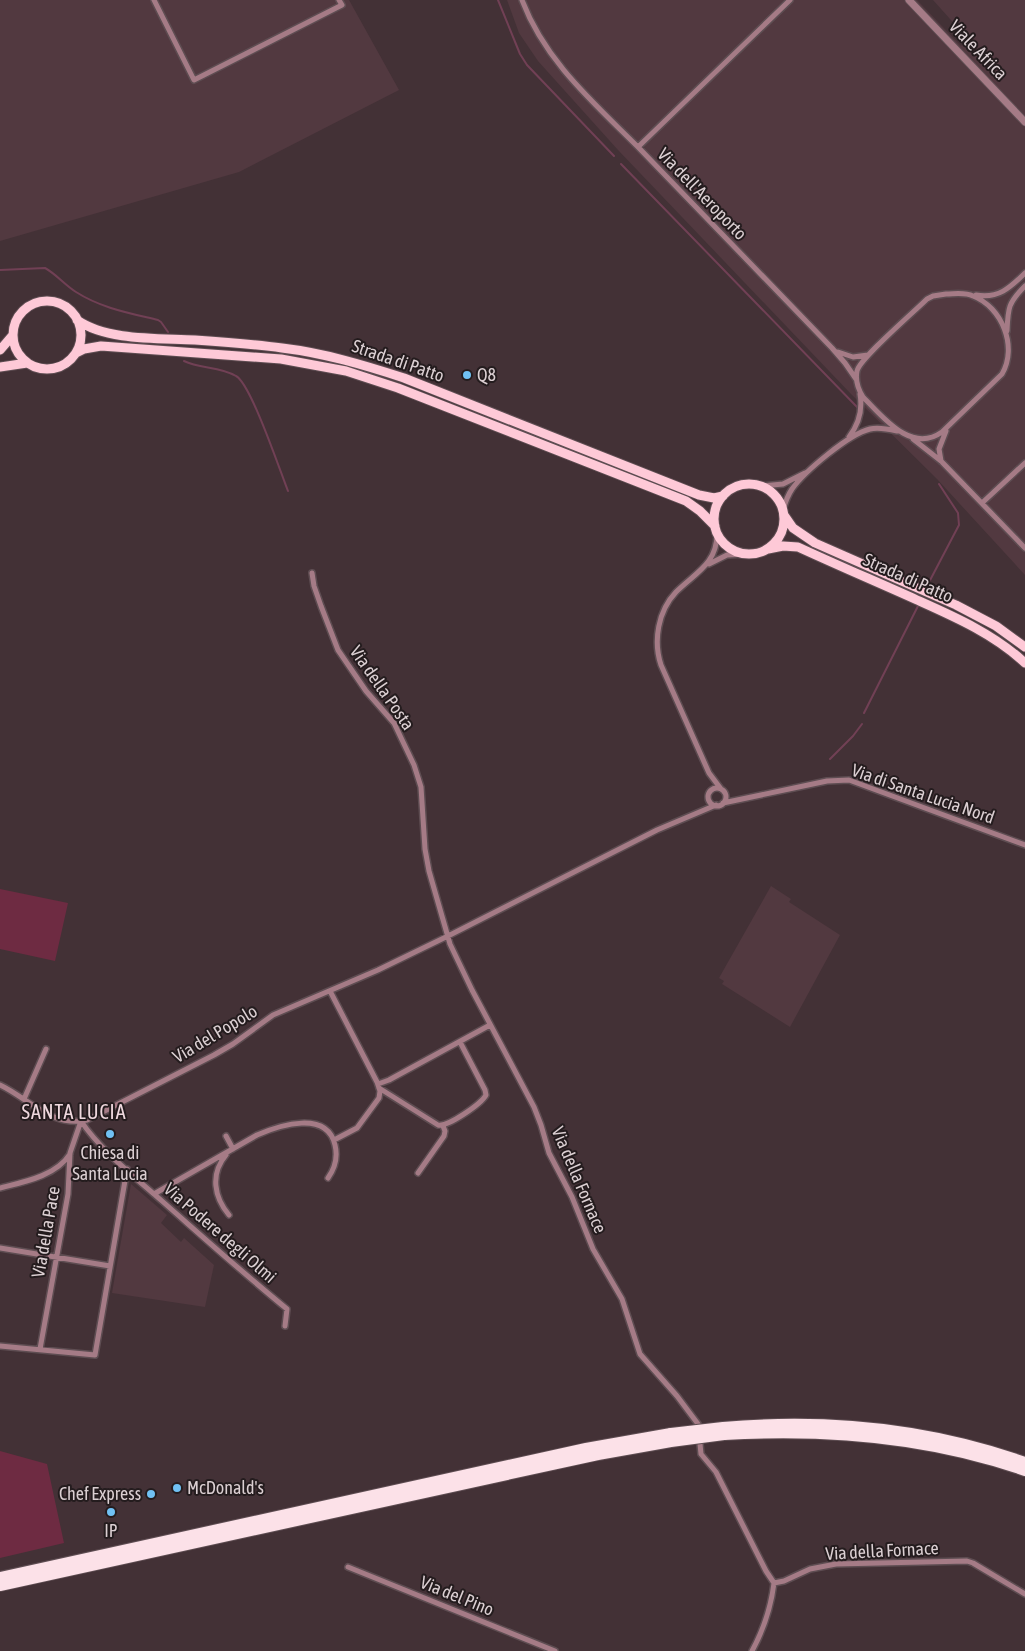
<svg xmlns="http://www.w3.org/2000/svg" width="1025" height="1651" viewBox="0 0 1025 1651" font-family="'Asap Condensed',sans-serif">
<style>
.built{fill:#523940}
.green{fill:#6e2b42}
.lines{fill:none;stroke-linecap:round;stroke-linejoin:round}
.stream{stroke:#714055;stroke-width:2}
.minor-casing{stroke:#5e4d52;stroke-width:8}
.tertiary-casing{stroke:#5e4d52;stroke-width:9}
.primary-casing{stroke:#5e4d52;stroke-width:11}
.trunk-casing{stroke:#5e4d52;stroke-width:12}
.minor{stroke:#a57b86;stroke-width:5}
.tertiary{stroke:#a57b86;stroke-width:7}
.primary{stroke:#fec9d7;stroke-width:9}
.trunk{stroke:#fce1e8;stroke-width:10}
.trunk-bridge-casing{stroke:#5e4d52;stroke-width:12;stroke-linecap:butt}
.trunk-bridge{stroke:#fce1e8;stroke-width:10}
.poi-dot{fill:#70c1f4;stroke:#241c1e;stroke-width:2}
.labels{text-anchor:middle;stroke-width:4;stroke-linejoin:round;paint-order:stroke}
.street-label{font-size:18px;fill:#dbcfd2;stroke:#241c1e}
.poi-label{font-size:18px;fill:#dbcfd2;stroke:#241c1e;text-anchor:start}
.quarter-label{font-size:20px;letter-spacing:1px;fill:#efd8de;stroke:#241c1e}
</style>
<rect width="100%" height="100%" fill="#433136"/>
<path class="built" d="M0,0H349L399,90L239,172L0,241Z
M507,0H917L961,46L968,39L933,0H1025V575L937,479L851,394L618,150L538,61L519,33Z
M771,886L791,899L789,902L840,935L790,1027L722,984L724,981L719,978Z
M131,1184L167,1215L161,1223L181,1242L184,1238L214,1265L205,1307L112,1293Z"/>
<path class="green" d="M0,889L68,903L55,961L0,949Z
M0,1451L47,1464L64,1543L0,1558Z"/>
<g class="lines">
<path class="stream" d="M498,0L520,54L527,65L614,156
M621,164L858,408
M0,270L45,268C56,274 65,285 76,292C101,308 129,313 158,320L161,322L168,332
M184,361C200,369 220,366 236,376C251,384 280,471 288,491
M927,586L959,525L958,513L939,484
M864,713L918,606
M830,759L853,736L862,724"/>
<g class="minor-casing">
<path id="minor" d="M154,0L194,80L342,5L339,0
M522,0C545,61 593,102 638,147
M790,0L638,147L832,348L845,363L856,379
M946,294C955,294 965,292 973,296C1002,307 1018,347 1002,374L942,432C911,454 883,417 863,397C858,389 855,381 857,371C860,358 914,312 927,299L933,296Z
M976,295C998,299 1010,288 1025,273
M1007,331C1008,308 1008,303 1025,286
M838,352L853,357L868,355
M849,437C859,424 863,411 860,394
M913,439L941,461L1025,548
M941,461L939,449L946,431
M761,486L783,484L805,473
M982,503L1025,463
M783,510C785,503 788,495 792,489C805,471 849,434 870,429C879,427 888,429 897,431
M717,534C717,564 695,573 676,592C658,611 653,641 661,665L709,773L721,789
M709,564L727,555L746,554
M312,573L314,586L321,606L338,650L366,691L394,723L414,765L421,787L425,849L429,871L450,944L472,990L534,1107L541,1125L549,1153L572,1197L593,1249L622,1299L640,1354L677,1396L698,1424
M708 797a9 9 0 1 1 18 0a9 9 0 1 1-18 0Z
M723,803L827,781L849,780L1025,845
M330,991L377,1082L380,1091L379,1098L357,1128L334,1140
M378,1084L389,1080L490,1025
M0,1085C28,1098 52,1128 87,1120L214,1055L233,1044L273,1015L378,970L448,936L657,830L716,805
M379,1088L438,1125C448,1127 481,1104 486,1095L485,1090L460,1042
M24,1099L46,1049
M81,1121C100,1150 136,1178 162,1201C203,1237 244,1274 287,1309L285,1326
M226,1136L233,1149
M226,1155C210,1174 214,1197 229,1215
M418,1173L444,1136L445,1131L443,1126
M0,1188C24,1182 56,1176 70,1154
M154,1194L257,1135C280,1125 327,1110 335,1145C338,1157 335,1168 328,1178
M0,1248L110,1266
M0,1346L95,1355L127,1169
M40,1349L68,1194L70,1153L81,1121
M700,1444L701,1454L716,1472L766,1571L774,1583
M348,1567L555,1651
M774,1583L784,1581L810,1569L836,1564L967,1561L973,1563L1025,1594
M752,1651C764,1629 771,1607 774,1583"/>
</g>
<g class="tertiary-casing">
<path id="tertiary" d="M909,0L1025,122"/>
</g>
<g class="primary-casing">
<path id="primary" d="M13 335a34 34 0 1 1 68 0a34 34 0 1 1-68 0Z
M77,320C107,341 159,338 195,340C224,342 253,344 282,348C324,353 364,365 404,378L699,495L714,498L723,496
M0,350L13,335
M76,353L84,349L101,346L281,359L346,371L398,388L686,501L700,511L715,526
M0,367L27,363
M714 519a35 35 0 1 1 70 0a35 35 0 1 1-70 0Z
M784,515L793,528L815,543L956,605L996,626L1025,647
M768,549L783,546L798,547C837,565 877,582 917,600C955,617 994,634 1025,663"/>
</g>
<g class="trunk-casing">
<path id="trunk" d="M723,1427C825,1418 928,1428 1025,1462
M724,1435C826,1429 928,1437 1025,1471
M0,1577L586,1448L671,1433
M0,1586L598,1455L671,1442"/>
</g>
<use href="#minor" class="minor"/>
<use href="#tertiary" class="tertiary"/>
<use href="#primary" class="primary"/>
<use href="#trunk" class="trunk"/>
<g class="trunk-bridge-casing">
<path id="trunk-bridge" d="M671,1433L723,1427
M671,1442L724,1435"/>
</g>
<use href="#trunk-bridge" class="trunk-bridge"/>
</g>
<g class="poi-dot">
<circle cx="467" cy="375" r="5"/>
<circle cx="110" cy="1134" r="5"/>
<circle cx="177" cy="1488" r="5"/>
<circle cx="151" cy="1494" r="5"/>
<circle cx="111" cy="1512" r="5"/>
</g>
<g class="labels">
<g class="street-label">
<text transform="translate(978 50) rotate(46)" y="6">Viale Africa</text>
<text transform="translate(702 194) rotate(46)" y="6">Via dell'Aeroporto</text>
<text transform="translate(398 361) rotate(19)" y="6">Strada di Patto</text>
<text transform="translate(908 578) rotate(24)" y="6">Strada di Patto</text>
<text transform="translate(382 688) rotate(55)" y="6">Via della Posta</text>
<text transform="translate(923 794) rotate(19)" y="6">Via di Santa Lucia Nord</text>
<text transform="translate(215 1034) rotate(-31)" y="6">Via del Popolo</text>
<text transform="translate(579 1180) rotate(67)" y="6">Via della Fornace</text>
<text transform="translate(46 1232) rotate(-80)" y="6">Via della Pace</text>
<text transform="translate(220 1233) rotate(41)" y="6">Via Podere degli Olmi</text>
<text transform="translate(882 1551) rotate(-3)" y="6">Via della Fornace</text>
<text transform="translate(457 1596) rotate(22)" y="6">Via del Pino</text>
</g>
<g class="poi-label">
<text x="477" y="381">Q8</text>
<text x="110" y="1159" text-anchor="middle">Chiesa di<tspan x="110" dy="21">Santa Lucia</tspan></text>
<text x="187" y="1494">McDonald's</text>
<text x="141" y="1500" text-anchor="end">Chef Express</text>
<text x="111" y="1537" text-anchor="middle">IP</text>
</g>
<g class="quarter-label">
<text x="74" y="1119">SANTA LUCIA</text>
</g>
</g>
</svg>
